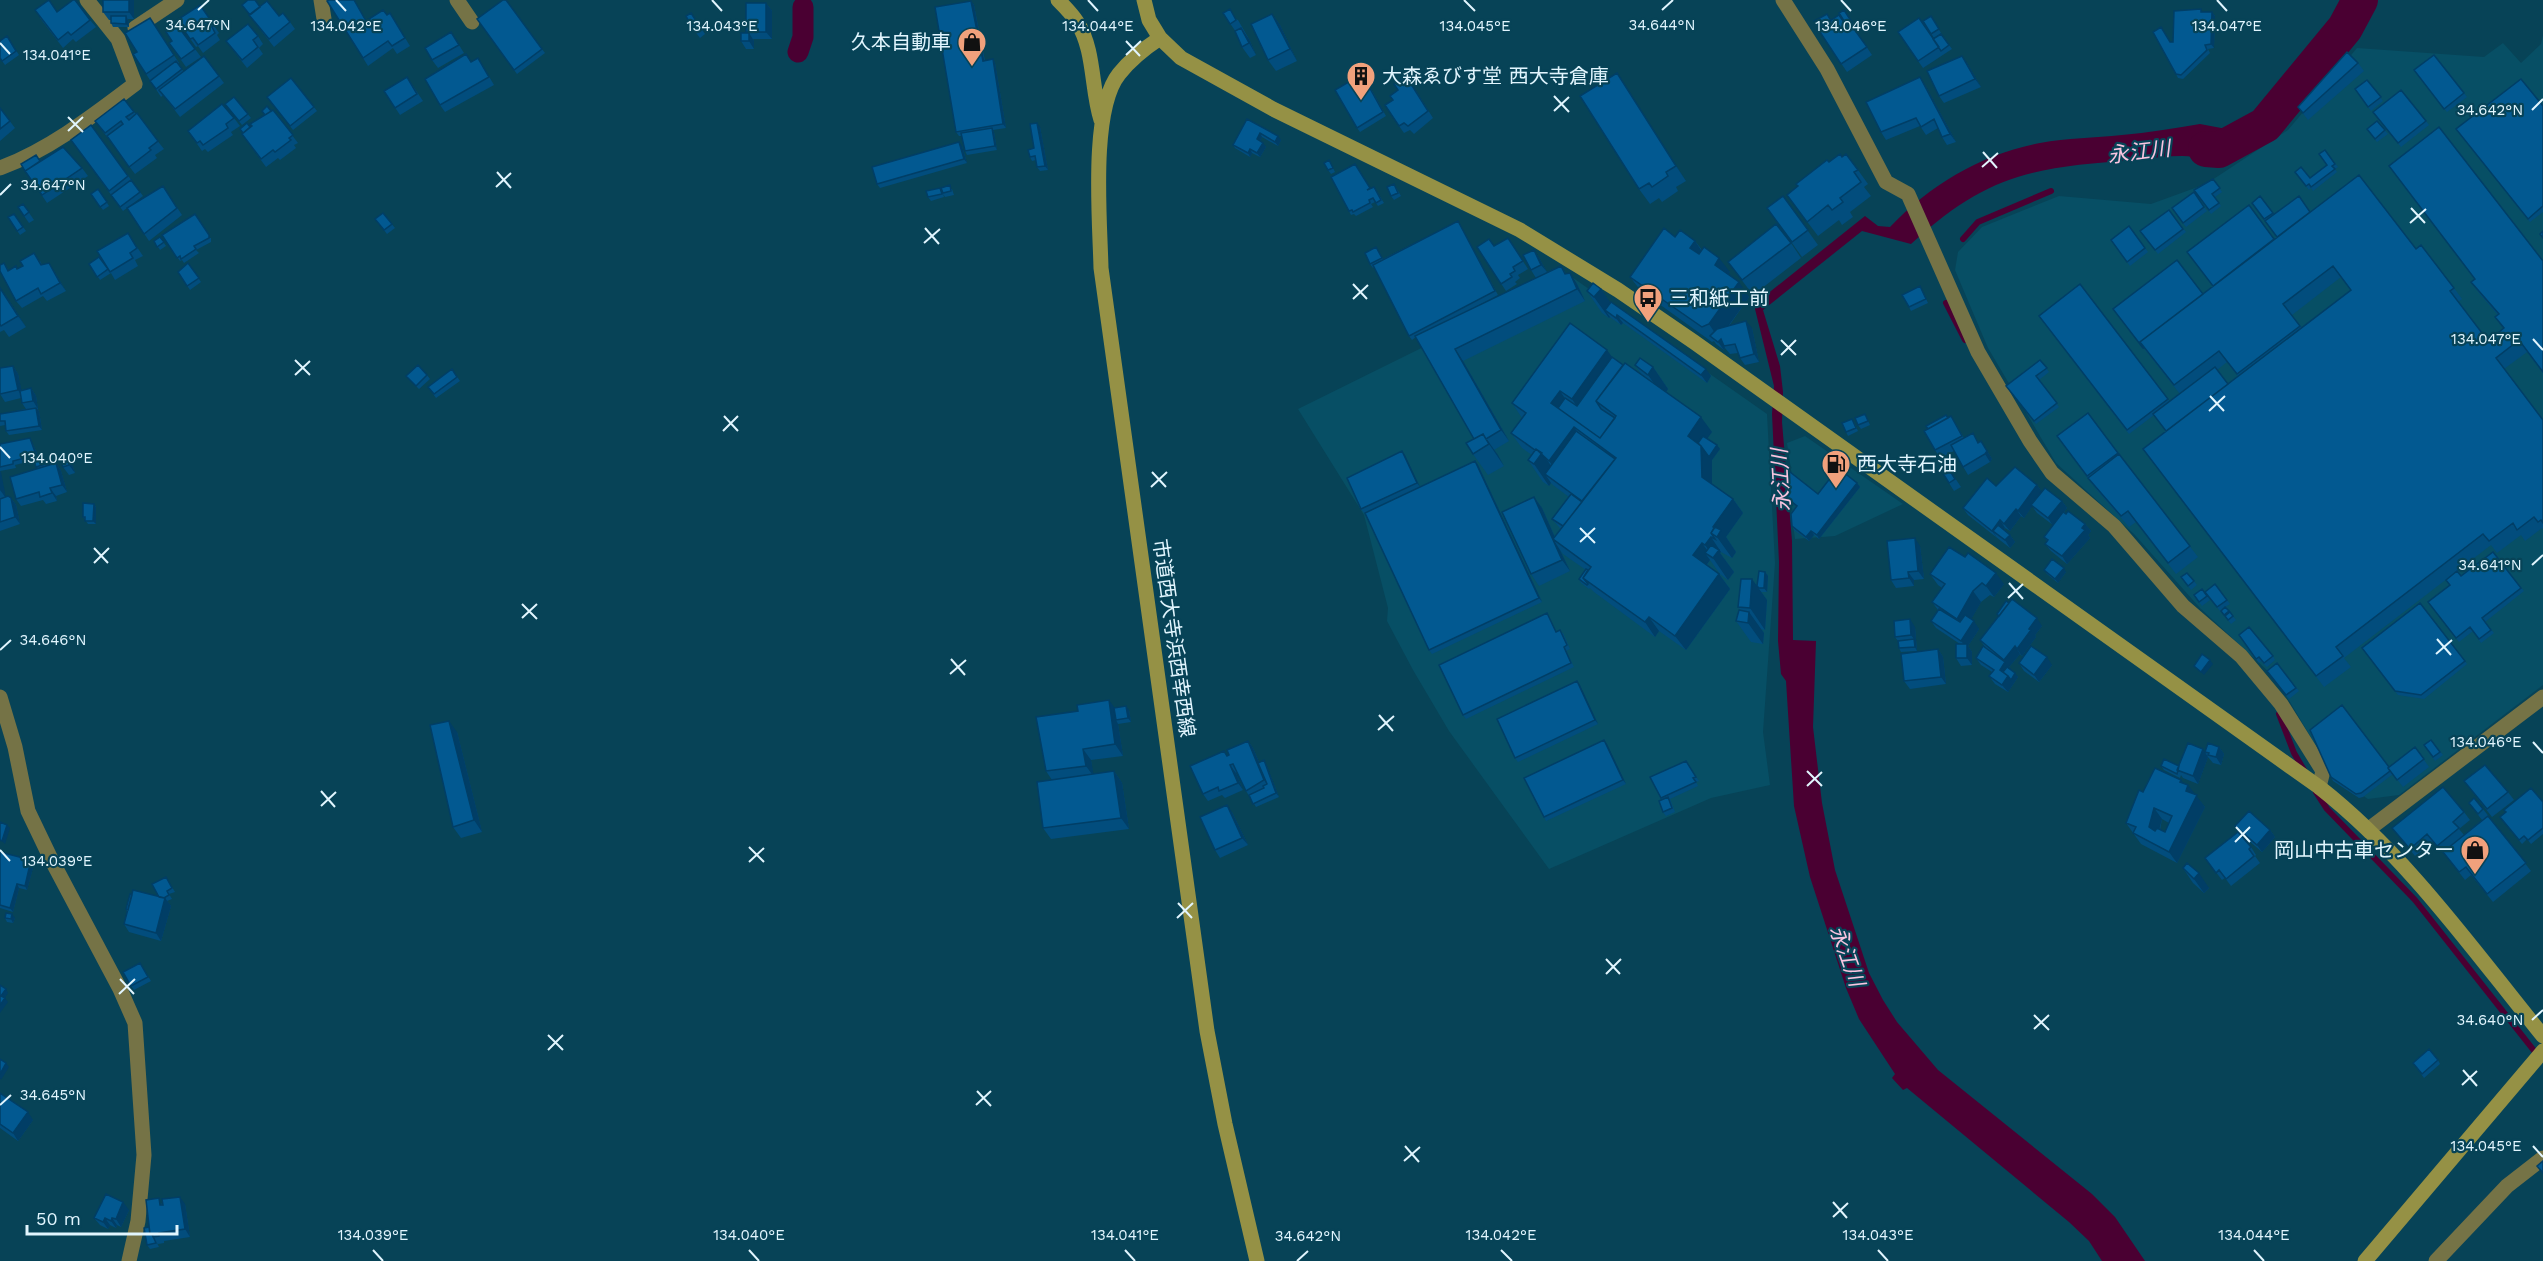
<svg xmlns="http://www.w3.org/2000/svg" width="2543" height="1261" viewBox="0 0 2543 1261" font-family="'Work Sans','Noto Sans JP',sans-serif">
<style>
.built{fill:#074f65}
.water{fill:#4a0032}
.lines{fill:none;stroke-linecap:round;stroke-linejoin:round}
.stream{stroke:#4a0032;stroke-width:6}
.canal{stroke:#4a0032;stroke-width:21}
.river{stroke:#4a0032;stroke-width:36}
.street{stroke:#757346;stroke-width:15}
.secondary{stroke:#959145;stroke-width:15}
.wall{fill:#024d7d;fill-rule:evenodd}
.shaded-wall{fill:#013e66}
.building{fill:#025991;stroke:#013e66;stroke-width:1.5;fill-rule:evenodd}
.ticks{fill:none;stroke:#e1f5fe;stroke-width:2}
.labels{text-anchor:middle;stroke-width:4.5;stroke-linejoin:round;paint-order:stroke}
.poi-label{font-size:20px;fill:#e1f5fe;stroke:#074357;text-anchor:start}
.street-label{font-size:20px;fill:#e1f5fe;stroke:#074357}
.water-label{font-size:21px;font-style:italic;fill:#fac5e0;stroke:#074357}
.ticks-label{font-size:15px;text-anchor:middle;fill:#e1f5fe;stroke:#074357;stroke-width:4.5;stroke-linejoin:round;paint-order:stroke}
</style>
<rect width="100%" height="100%" fill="#074357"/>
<path class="built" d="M2543,35V685L2399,795L2368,799L2335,778L2290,702L2270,673L2200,608L2134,534L2056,463L1988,348L1955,270L1958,252L1982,227L2059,196L2151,204L2206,184L2288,130L2357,48L2484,57L2503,43L2521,63L2541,44Z
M1569,275L1767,414L1775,563L1763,732L1770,785L1711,798L1549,869L1449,731L1413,670L1387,621L1388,608L1364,515L1298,409Z
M1805,436L1903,504L1835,536L1795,539L1790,502L1792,476L1787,443Z"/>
<path class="water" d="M2200,124L2253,134C2243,140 2221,156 2209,158C2201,159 2191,156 2182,156C2167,156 2151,158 2136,160C2035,167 1988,173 1911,244L1862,231L1763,310L1780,366L1783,392L1782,422L1792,541L1793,640L1816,641L1813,727L1822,803L1835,870L1869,973L1883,1000L1897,1022L1938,1070L2092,1194L2115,1217L2145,1261H2102L2089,1241L2069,1222L1907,1088L1903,1090L1892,1078L1895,1074L1859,1019L1846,988L1810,877L1794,806L1786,681L1781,674L1778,641L1779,562L1772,414L1774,386L1755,309L1756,303L1865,216L1878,226L1890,227C1931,184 1982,154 2040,143C2067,138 2095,138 2122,135C2148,133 2174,128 2200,124Z"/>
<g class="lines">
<path class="stream" d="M1963,239L1978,222L2051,191
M1946,303L1965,340
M2279,714L2294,753L2304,770
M2316,792L2327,809L2415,900L2539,1057"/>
<path class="canal" d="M798,52L803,37V7"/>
<path class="river" d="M2206,149L2219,150L2265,125L2345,28L2360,0"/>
<path class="street" d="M321,0L324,19
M457,0L472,22
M1783,0L1827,69L1886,182L1908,194L1978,352L2030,441L2052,473L2114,526L2183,606L2241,656L2281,704L2323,771L2319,787
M135,28L177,0
M0,168C49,150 94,115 135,84L118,39L87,0
M0,697L15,747L28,811L51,859L120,989L135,1023L144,1155L138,1221L129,1261
M2369,829L2543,697
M2436,1261L2507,1186L2543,1158"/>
<path class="secondary" d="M1058,0C1065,7 1072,14 1077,22C1095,50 1091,89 1101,120
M1144,0L1149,20L1160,38L1181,58L1273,109L1520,230L1618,290L1694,342L2319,787C2407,856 2473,950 2543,1036
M1160,38C1145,48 1130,60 1119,74C1090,110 1100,222 1101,268L1207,1031L1225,1124L1257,1261
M2365,1261L2543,1051"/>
</g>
<path class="wall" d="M134,0V19H128L129,27H113L111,23V20H109L103,12Z
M506,0L545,53L517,74L477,19Z
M971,1L974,5L985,61L993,59L995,63L1006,128L993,130L994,132L997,150L967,155L965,151L962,136H959L956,132Z
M766,3L772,11V39H753L754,41V49H746L741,41L747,33L746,32Z
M200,5L219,33L217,35L220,40L203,53L198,46L196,47L177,20Z
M260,7L290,22L295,29L274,47L249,15Z
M1844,10L1856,27L1854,28L1872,55L1847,72L1818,29L1831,21L1846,24Z
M57,12L90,20L96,27L76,42L73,39L63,48L40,18Z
M2203,12H2212L2215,16L2214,48L2208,49L2210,53L2183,79L2178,78L2176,74L2161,27L2170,42H2173Z
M390,13L410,46L397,54L393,48L368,66L363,58L366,20L387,15Z
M691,13L705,34L700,38L694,30Z
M1223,13L1238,20L1249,39L1256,55L1250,58L1242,47L1236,32Z
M1272,14L1280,25L1297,61L1276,71L1268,60Z
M1931,16L1941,33L1934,38L1923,21Z
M177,25L201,57L186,67L169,43L172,41Z
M155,26L179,63L178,64L184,72L204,56L224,83L180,117L163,95L161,97L133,54L137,52Z
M451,32L464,53L438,68L432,60Z
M1898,32L1934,39L1941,34L1952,49L1923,68Z
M7,36L19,55L5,65L0,58Z
M258,36L263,44L259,48L263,54L247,68L226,41Z
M2434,55L2467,97L2447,112L2414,70Z
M472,62L483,66L494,85L445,112L440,105Z
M1967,63L1981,87L1944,103L1939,96Z
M2358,63L2364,71L2308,120L2298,107Z
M1617,73L1686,181L1676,187L1678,191L1662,202L1659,198L1650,204L1639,189Z
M407,77L423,101L400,115L384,91Z
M1405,77L1416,91L1433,118L1414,134L1410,130L1404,133L1399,126L1393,100Z
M291,78L317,111L293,130L267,97Z
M1365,78L1386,116L1360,132L1357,128Z
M2367,80L2383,101L2371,111L2355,89Z
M1925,85L1956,142L1947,145L1942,137L1938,128L1926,135L1920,126L1886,140L1881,132Z
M234,97L251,118L242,125L225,104Z
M124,99L164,149L155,155L157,158L135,174L95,121Z
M2543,106V212L2530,222L2456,129Z
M0,108L15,128L0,141Z
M273,110L298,143L294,145L296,148L280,160L278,158L266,167L242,134L265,115L262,111H271Z
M2373,112L2426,121L2429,125L2401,147Z
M234,118L240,126L231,132L233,135L208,152L205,149L202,151L188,131Z
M1247,119L1281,140L1278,146L1262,137L1260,141L1266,147L1260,157L1252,153L1250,157L1235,148L1233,145Z
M2377,121L2388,134L2377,142L2367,129Z
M91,125L143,196L123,211L71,140Z
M1040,127L1048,170L1040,171L1037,167L1036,160L1032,161L1030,157L1034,148Z
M962,146L967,163L880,188L877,184Z
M2325,150L2338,167L2335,169L2337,172L2313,191L2311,188L2309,190L2295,172L2310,178L2327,165Z
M1842,157L1858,170L1868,184L1864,187L1871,196L1850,212L1853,217L1842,225L1839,220L1818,236L1787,195L1829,162Z
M1329,160L1335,172L1331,174L1328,170Z
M40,161L82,168L88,176L47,203L21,164Z
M2389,166L2543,261V373L2527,352L2504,369L2543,420V529L2542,528L2525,541L2521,535L2497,553L2491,545L2344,658L2351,667L2324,687L2143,449L2166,431L2154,415L2129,434L2039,316L2080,284L2170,402L2180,394L2113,309L2203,294L2277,238L2252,203L2260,196L2274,214L2310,212L2416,249L2454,288L2462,299L2458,302L2488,341L2504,329L2495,317L2498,315L2479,293L2471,282L2475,279ZM2341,277L2351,290L2302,328L2292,315ZM2227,362L2238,376L2228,384L2217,370Z
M2213,179L2222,192L2215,197L2221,206L2211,214L2194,190Z
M1394,184L1401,196L1394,200L1391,196Z
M163,186L182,215L149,241L127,208Z
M1374,187L1384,203L1378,206L1375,202L1371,204L1373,207L1356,216L1354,214L1351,215L1349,211L1370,189Z
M940,188L942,191L952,189L954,195L945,197L943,194L944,197L931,201L928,197Z
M98,189L109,206L103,210L91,194Z
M2194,192L2207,211L2186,227L2172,208Z
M1783,196L1818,245L1802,257L1767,208Z
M23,204L34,220L29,223L18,207Z
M2169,210L2186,232L2158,254L2140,231Z
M383,213L395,228L387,234L375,219Z
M14,214L26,231L20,235L8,217Z
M1458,221L1498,295L1464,313L1536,278L1531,270L1534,250L1539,258L1547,272L1561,266L1566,274L1577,284L1585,301L1463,361L1509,441L1494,450L1504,466L1488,475L1473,454L1474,439L1416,337L1412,340L1409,336L1374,267L1373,268L1370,264L1376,247L1383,259Z
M2129,226L2148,252L2130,266L2111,240Z
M162,235L211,238V242L196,250L199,253L184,263L182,260L180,261Z
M160,237L166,246L160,250L154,241Z
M1675,237L1695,241L1702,250L1730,272L1728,274L1749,297L1729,326L1752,328L1759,362L1745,365L1740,358L1738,353L1730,354L1725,348L1724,350L1716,344L1714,341L1712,342L1641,291L1630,277Z
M1508,238L1528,269L1518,275L1520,278L1515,282L1517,284L1506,291L1477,247L1494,246Z
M133,241L143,256L135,260L138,266L115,280L111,273L100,280L89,264L99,257L110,272Z
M1791,243L1801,258L1753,295L1728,262Z
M40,261L42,265L54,271L66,291L47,301L43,296L22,308L16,301L4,263L9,271L18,269Z
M188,263L201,282L190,290L178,272Z
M0,288L8,299L26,327L9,337L4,330L0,332Z
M1601,289L1610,303L1711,376L1707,383L1623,323L1621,325L1610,317L1609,318L1602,313L1587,291Z
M1922,290L1928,303L1911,311L1909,307Z
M1612,357L1623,365L1642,375L1635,365L1653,367L1668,389L1666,392L1712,432L1707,438L1720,449L1712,460V484L1733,499L1743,513L1726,537L1736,552L1732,558L1721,552L1720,553L1734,572L1728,580L1720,574L1710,560L1707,565L1719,574L1730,589L1686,650L1659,631L1655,637L1594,592L1590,588L1589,589L1581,583L1579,579L1586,570L1563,554L1560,550L1570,571L1539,586L1531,574L1534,497L1542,508L1555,537L1561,529L1558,526L1552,519L1569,497L1553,485L1551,483L1549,486L1543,482L1528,460L1532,455L1522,448L1511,433L1522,418L1512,403Z
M2040,360L2049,372L2039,380L2059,407L2036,424L2006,386Z
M13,366L18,374L21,390L31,388L36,396L38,409H37L39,411L42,430L9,435L6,431L5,425L0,426V414L26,409L22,403L21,398L5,402L0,394Z
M452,369L460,381L436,398L428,387Z
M427,375L430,379L419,389L406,376Z
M2088,413L2198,557L2176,574L2136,522L2129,527L2096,489L2065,447Z
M1865,414L1870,425L1861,429L1858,425Z
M1951,416L1964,438L1979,442L1986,449L1992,459L1990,462L1968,475L1954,451L1940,458L1935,450L1948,418Z
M1854,422L1858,431L1848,436L1846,432Z
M30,438L32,442L39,458L48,466L56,463L61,471L67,492L56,496L57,501L46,504L43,500L21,506L16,499L38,469L35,460L15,465L16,468L0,471L5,497L11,498L16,505L20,524L0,531V444Z
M1402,451L1420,487L1364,513L1361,509Z
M68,459L73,467L75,473L69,475L63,467Z
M1475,461L1478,465L1542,602L1432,654L1429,650Z
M1945,463L1961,487L1954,491L1949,483Z
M1857,483L1860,487L1819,539L1814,535L1809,541L1794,530L1792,526L1797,507L1790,502L1787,498L1818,494Z
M2037,485L2042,492L2062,501L2067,508L2064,512L2085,524L2091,531L2088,535L2090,538L2067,564L2051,551L2045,544L2047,541L2044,537L2053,525L2037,513L2032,506L2024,518L2021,516L2010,531L2005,528L2004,530L2010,535L2015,542L2010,548L1968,515L1963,508L1996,486Z
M94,504L96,507V524H88L83,517Z
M1920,546L1924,579L1914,580V586L1896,588L1891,580Z
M2493,552L2524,591L2485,622L2494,633L2481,643L2473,631L2459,642L2428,602Z
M2044,570L2066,572L2058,583L2047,574Z
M1765,572L1768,576L1767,592H1761L1767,600L1765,630L1761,629L1764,633L1763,644L1751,642L1736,621L1741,610L1738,607L1757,586Z
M1930,574L2004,584L1994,597L1990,595L1981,602L1971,619L1979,629L1968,646L1972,652V665L1961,666L1956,658L1960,644L1936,628L1931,621L1938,610L1932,602L1942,588L1938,585Z
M2181,577L2194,581L2197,585L2191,590Z
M2215,584L2230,604L2225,607L2236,620L2231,624L2221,611L2225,607L2220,611L2205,592Z
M2202,589L2210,600L2202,606L2194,595Z
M2420,603L2467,664L2424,699L2398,695L2362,648Z
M1999,616L2042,626L2035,635L2036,637L2022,656L2020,654L2009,667L2011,670L2018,677L2008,692L1995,684L1989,676L1992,672L1981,665L1976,658L1986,648L1980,640Z
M1549,617L1556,632L1563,633L1570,649L1566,651L1574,667L1466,719L1463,715Z
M1915,627L1917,651L1901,652L1899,648L1898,641L1895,637Z
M2239,635L2273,656L2275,660L2267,667L2261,661L2259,663Z
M1938,649L1943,657L1946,684L1910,689L1904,681Z
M2019,663L2052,665L2039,682L2024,671Z
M2277,663L2299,691L2289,699L2267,671Z
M1577,681L1598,724L1518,762L1515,758Z
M1114,708L1129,710L1131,722L1118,724L1123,756L1091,760L1093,774L1114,771L1122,783L1129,829L1051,839L1043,828L1052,780L1046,771Z
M457,732L482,832L461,838L453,827Z
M1604,740L1626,784L1546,821L1544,817Z
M2431,740L2443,755L2435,761L2424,745Z
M1248,741L1253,748L1259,762L1266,764L1279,797L1256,807L1246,791L1237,772L1236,773L1243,790L1225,798L1222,795L1208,801L1203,794L1228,756Z
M2219,747L2224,754L2221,765L2213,763L2208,757L2198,784L2183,778L2181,775L2180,778L2164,770L2161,766H2179L2205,752Z
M2415,747L2429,767L2403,787L2393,774L2363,797L2359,798L2333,781L2331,777L2389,767Z
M1686,761L1699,781L1696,782L1698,786L1670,799L1675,812L1666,816L1663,812L1662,800L1650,777Z
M2464,781L2508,792L2514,800L2492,817Z
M2183,783L2195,795L2205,807L2177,863L2141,844L2126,823ZM2162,819L2169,823L2165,832L2160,830Z
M2543,802V834L2531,844L2527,839L2522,844L2500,817Z
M2469,803L2483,809L2531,871L2493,902L2471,875L2465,880L2444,853H2443L2433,842L2415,856L2392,828L2464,812L2470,820L2459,829L2464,835L2482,820Z
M1232,812L1248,845L1220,858L1215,850Z
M2235,826L2270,830L2275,837L2262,852L2241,834Z
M2251,847L2256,855L2255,856L2260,863L2231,886L2225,878L2222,880L2205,858Z
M0,852L31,860L34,864L27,890L19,888L13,912L0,908Z
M2183,868L2209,888L2204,893L2193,883Z
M166,877L175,892L169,894L172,899L167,901L171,906L161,941L129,932L124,924L127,911L126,909L159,897Z
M5,918H15L13,923L7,922Z
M140,963L151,981L134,990L131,986Z
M2438,1060L2440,1064L2424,1078L2413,1063Z
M0,1093L33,1120L18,1141L0,1128Z
M162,1203L185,1204L190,1237L164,1241V1243L158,1244L157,1243L159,1247L150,1249L147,1245L149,1227Z
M129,1210L121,1227L117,1225L116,1228L110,1225L108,1229L100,1225L94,1218Z"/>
<path class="shaded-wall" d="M129,0H134V19L129,12Z
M971,1L974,5L985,65L983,61Z
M766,3L772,11V39L766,32Z
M2212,12L2215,16L2214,48L2211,44Z
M1272,14L1280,25L1297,61L1290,49Z
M126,16L128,20L129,27L126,24Z
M1241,28L1249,39L1256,55L1249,43Z
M749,33L754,41V49L749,41Z
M1962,56L1967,63L1981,87L1975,79Z
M993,59L995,63L1006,128L1003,124Z
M1617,73L1627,88L1686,181L1676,166Z
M1920,77L1925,85L1956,142L1950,134Z
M1037,123L1040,127L1048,170L1045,166Z
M992,128L994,132L997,150L995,146Z
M1260,133L1262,137L1259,143L1257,139Z
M1278,136L1281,140L1278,146L1275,142Z
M959,142L962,146L967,163L964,159Z
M1263,143L1266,147L1260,157L1257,153Z
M1250,149L1252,153L1250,157L1248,153Z
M1695,241L1705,256L1700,262L1690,248Z
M1534,250L1539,258L1547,272L1541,265Z
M1719,258L1730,272L1725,279L1715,265Z
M49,263L54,271L66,291L60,283Z
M1570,273L1577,284L1585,301L1577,289Z
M1739,282L1749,297L1719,339L1709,324Z
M0,288L8,299L26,327L18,316Z
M1601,289L1616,311L1605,310L1610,317L1609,318L1594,297Z
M1617,315L1623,323L1621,325L1616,318Z
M1746,321L1752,328L1759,362L1754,354Z
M1721,339L1725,348L1724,350L1718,342Z
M1455,349L1463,361L1509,441L1501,430Z
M1607,350L1618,365L1582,414L1572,399Z
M13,366L18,374L23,398L18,390Z
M1653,367L1668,389L1663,396L1648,375Z
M1706,369L1711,376L1707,383L1701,375Z
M31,388L36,396L38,409L33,401Z
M1560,391L1570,406L1564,415L1551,403Z
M36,408L39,411L42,430L39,426Z
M1701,417L1712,432L1702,446L1717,445L1720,449L1712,460V492L1702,477L1688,436Z
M1574,427L1584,442L1560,475L1549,461Z
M1483,434L1498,455L1504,466L1489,444Z
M30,438L32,442L39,459L36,455Z
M1981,441L1992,459L1990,462L1985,454Z
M1402,451L1405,455L1420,487L1417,483Z
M1542,453L1557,474H1545L1551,483L1549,486L1534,464Z
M68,459L73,467L75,473L69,465Z
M1475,461L1478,465L1542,602L1539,598Z
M56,463L61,471L67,492L62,485Z
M0,471L1,472L6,498L0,490Z
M1857,483L1860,487L1819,539L1817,535Z
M2037,485L2042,492L2024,518L2018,511Z
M50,488L56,496L57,501L52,493Z
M1534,497L1542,508L1557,542L1553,539L1560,550L1570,571L1562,560Z
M11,498L16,505L20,524L15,517Z
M1733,499L1743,513L1726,537L1736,552L1732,558L1717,537L1713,527Z
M2062,501L2067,508L2053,526L2048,518Z
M94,504L96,507V524L93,521Z
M2016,509L2021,516L2010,531L2004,524Z
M2000,520L2005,528L1999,536L1993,531L1997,538L1992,531Z
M2085,524L2091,531L2088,535L2090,538L2067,564L2062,556Z
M1811,531L1814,535L1809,541L1806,537Z
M2010,535L2015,542L2010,548L2005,540Z
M1711,537L1721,552L1720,553L1734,572L1728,580L1713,558L1714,557L1705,545Z
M1915,538L1920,546L1924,579L1918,571Z
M1702,543L1712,557L1705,553L1710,560L1703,570L1693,555Z
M2064,568L2066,572L2058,583L2055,579Z
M1765,572L1768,576L1767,592L1764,588Z
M1908,572L1914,580V586L1909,578Z
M1996,573L2004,584L1994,597L1986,586Z
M1719,574L1730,589L1686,650L1675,636Z
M1752,579L1767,600L1765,630L1750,608Z
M1973,591L1981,602L1965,630L1957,619Z
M1749,612L1764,633L1763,644L1748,623Z
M1649,617L1659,631L1655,637L1645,622Z
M2037,618L2042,626L2035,635L2036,637L2022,656L2017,649L2029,629Z
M1910,619L1915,627L1917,651L1915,647L1914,639L1911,635Z
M1974,621L1979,629L1968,646L1972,652V665L1967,658V648L1961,641Z
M2015,646L2020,654L2009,667L2011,669L2006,676L2000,670L2005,662L2004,660Z
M1938,649L1943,657L1946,684L1941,677Z
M2047,657L2052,665L2039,682L2034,675Z
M2210,660L2213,664L2204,675L2201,672Z
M2015,673L2018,677L2008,692L2002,685L2008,676Z
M1577,681L1580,685L1598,724L1595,720Z
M1109,700L1117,711L1116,720L1118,724L1123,756L1115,744Z
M1126,706L1129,710L1131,722L1128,718Z
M449,721L457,732L482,832L474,820Z
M1604,740L1607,744L1626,784L1623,780Z
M1248,741L1253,748L1270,788L1264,780Z
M2219,747L2224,754L2221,765L2216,757Z
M1083,749L1091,760L1094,777L1086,766Z
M2203,749L2208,757L2198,784L2193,776Z
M1264,760L1266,764L1279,797L1276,793Z
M1230,765L1236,773L1243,790L1238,783Z
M1114,771L1122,783L1129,829L1121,818Z
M2181,780L2187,788L2188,785L2205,807L2177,863L2169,852Z
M1227,805L1232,812L1248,845L1242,838Z
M2154,808L2162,819L2157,838L2149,827Z
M7,825L10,828L5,844L2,841Z
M2270,830L2275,837L2262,852L2257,845Z
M31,860L34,864L27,890L25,886Z
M2199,873L2209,888L2204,893L2194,879Z
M17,884L19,888L13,912L10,908Z
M165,898L171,906L161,941L156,933Z
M12,914L15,918L13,923L11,919Z
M6,989L8,993L4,999L1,996Z
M5,998L8,1002L0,1013V1005Z
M6,1063L9,1067L1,1080L0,1078V1074Z
M28,1112L33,1120L18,1141L13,1133Z
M180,1197L185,1204L190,1237L185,1229Z
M123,1202L129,1210L121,1227L116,1219Z
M105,1218L110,1225L108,1229L103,1222Z
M112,1218L117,1225L116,1228L111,1221Z"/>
<path class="building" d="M49,0L57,12L73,0H75L90,20L71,35L68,32L58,40L35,10Z
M103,0H129V12H103Z
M248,0H255L260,7L250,15L242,5Z
M329,0H354L366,21L383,10L387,15L390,13L405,38L392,46L388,41L363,58L327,1Z
M503,0H506L542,49L514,70L477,19Z
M267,1L279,16L283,13L290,22L269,39L249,15Z
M971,1L983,61L993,59L1003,124L956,132L935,7Z
M746,3H766V32H746Z
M200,5L214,25L212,27L215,33L198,45L193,38L190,39L177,20Z
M1230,9L1236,20L1230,24L1223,13Z
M2201,9V12H2212L2211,44L2205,45L2207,50L2181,75L2176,74L2153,32L2161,27L2170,42H2173L2174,11Z
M1844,10L1853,24L1851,25L1849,22L1846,24L1839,13Z
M691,13L700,27L694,30L686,16Z
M1272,14L1290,49L1268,60L1251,24Z
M1827,14L1831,21L1819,29L1814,21Z
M1839,15L1845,24L1849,22L1867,47L1841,64L1818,29Z
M111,16H126V24L111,23Z
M1931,16L1939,29L1931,34L1923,21Z
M150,18L174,55L146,74L133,54L137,52L125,33Z
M1919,18L1939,47L1918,61L1898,32Z
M248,24L258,36L253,40L258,47L242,60L226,41Z
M177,25L195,49L181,59L169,43L172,41L166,32Z
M1241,28L1249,43L1242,47L1235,31Z
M451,32L459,45L432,60L425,48Z
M741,33H749V41H741Z
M1941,34L1949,45L1941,51L1933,39Z
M7,36L16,51L2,61L0,58V41Z
M2347,52L2358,63L2303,113L2298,107Z
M466,54L471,62L478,58L489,77L440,105L425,79Z
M2434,55L2464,93L2444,109L2414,70Z
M204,56L219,76L175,109L159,90Z
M1962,56L1975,79L1939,96L1927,71Z
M176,61L182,69L156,89L150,81Z
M1617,73L1676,166L1666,172L1668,176L1652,187L1649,183L1639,189L1580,96Z
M1362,74L1383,112L1357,128L1335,90Z
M407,77L417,94L395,108L384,91Z
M1405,77L1409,85L1411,84L1428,111L1408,126L1404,123L1399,126L1385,105L1393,100L1390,96L1398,90L1394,84Z
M1920,77L1950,134L1942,137L1934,119L1921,127L1916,118L1881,132L1866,102Z
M291,78L314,107L290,126L267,97Z
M2521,79L2543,106V206L2528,219L2456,129Z
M2367,80L2381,97L2368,107L2355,89Z
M2401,90L2426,121L2398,143L2373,112Z
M234,97L248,114L239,121L225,104Z
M124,99L134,112L126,117L129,120L137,113L158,141L149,148L151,150L129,167L107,136L123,124L121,121L105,133L95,121Z
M222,104L234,118L226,124L228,128L203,145L200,141L197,143L188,131Z
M267,106L271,111L265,115L262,111Z
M0,108L10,121L0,129Z
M273,110L293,135L289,138L291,140L275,152L273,150L261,159L242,134L252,126L250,124Z
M1247,119L1278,136L1275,142L1260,133L1257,139L1263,143L1257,153L1250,149L1248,153L1233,145Z
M2377,121L2385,130L2375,139L2367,129Z
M247,123L250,127L243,133L240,129Z
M1037,123L1045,166L1037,167L1035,156L1030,157L1028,150L1034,148L1030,124Z
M91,125L128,176L109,191L71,140Z
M2439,127L2543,261V372L2519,340L2496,358L2543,420V523L2541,520L2538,522L2534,517L2517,530L2513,523L2489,541L2483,534L2336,647L2343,656L2316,676L2143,449L2351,290L2333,266L2283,304L2300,326L2237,374L2219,351L2174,385L2140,342L2359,175L2416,249L2421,245L2454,288L2450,291L2488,341L2504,328L2495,317L2499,314L2471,282L2475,279L2389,166Z
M992,128L995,146L965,151L961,133Z
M959,142L964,159L877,184L872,167Z
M63,147L82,168L42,195L25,171Z
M2325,150L2335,164L2332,166L2335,169L2311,187L2309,184L2306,186L2295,172L2301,167L2310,178L2327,165L2319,154Z
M1840,154L1842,157L1846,154L1858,170L1854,172L1861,182L1840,198L1843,202L1832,210L1828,205L1807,222L1787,195L1798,186L1796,184L1827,160L1829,162Z
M36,155L40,161L25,171L21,164Z
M1329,160L1333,168L1328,170L1324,163Z
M1355,164L1370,188L1367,190L1374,187L1381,200L1376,203L1373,198L1369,200L1370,203L1353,212L1352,210L1349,211L1331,177Z
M2213,179L2220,188L2212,194L2219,203L2209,210L2194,190Z
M131,180L140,192L120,207L111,195Z
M1394,184L1398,193L1391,196L1387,187Z
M950,185L951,191L943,193L941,188Z
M163,186L177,208L144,234L127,208Z
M940,188L942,194L928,197L926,191Z
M98,189L107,202L100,207L91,194Z
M2194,192L2204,207L2183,223L2172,208Z
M1783,196L1808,230L1792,242L1767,208Z
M2260,196L2273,213L2264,219L2252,203Z
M2299,196L2310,212L2277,237L2265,221Z
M23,204L29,212L24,216L18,207Z
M2249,205L2274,239L2213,286L2187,252Z
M2169,210L2183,229L2155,250L2140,231Z
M383,213L392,224L384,230L375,219Z
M14,214L23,227L17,231L8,217Z
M195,214L209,235V238L194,246L196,249L181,259L180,256L177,258L162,235Z
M1458,221L1495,291L1409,336L1373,265Z
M1776,224L1791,243L1742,280L1728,262Z
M2129,226L2145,248L2127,262L2111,240Z
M1664,228L1675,237L1680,230L1695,241L1690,248L1699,254L1704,247L1719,258L1715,265L1739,282L1709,324L1702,327L1630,277Z
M2543,231V238L2540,234Z
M128,233L137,248L130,253L133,258L110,272L97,251Z
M160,237L164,242L157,247L154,241Z
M1508,238L1523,261L1513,267L1515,271L1510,274L1512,277L1501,284L1477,247L1489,239L1494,246Z
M1376,247L1382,258L1370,264L1365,253Z
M1534,250L1541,265L1531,270L1523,255Z
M34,253L41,265L49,263L60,283L41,294L38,288L16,301L0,271V265L4,263L8,271L16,266L17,269L23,266L20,261Z
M99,257L108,269L97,277L89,264Z
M2177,260L2203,294L2140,342L2144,348H2143L2113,309Z
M188,263L199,278L187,286L178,272Z
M1561,266L1565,274L1570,273L1577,289L1455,349L1501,430L1486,439L1483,434L1474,439L1415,336Z
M1593,283L1601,289L1594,297L1587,291Z
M2080,284L2168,399L2127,430L2039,316Z
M1920,286L1926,299L1909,307L1902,295Z
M0,288L18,316L1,326L0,324Z
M1611,302L1706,369L1701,375L1617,315L1616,318L1605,310Z
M1746,321L1754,354L1740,358L1735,344L1724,346L1721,339L1718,342L1710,336L1717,329Z
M1570,323L1607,350L1572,399L1560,391L1551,403L1600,438L1616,416L1596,401L1625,363L1701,417L1688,436L1701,446L1702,477L1733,499L1713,527L1714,528L1711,533L1715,539L1711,537L1705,545L1702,543L1693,555L1719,574L1675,636L1649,617L1645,622L1583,578L1591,567L1553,539L1616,458L1574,427L1549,461L1536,449L1535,450L1511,433L1526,413L1512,403Z
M1612,357L1623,365L1596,401L1601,409L1615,418L1600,438L1558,408L1565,398L1577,406Z
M1640,358L1653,367L1648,375L1635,365Z
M2040,360L2047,368L2036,376L2057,403L2034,421L2006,386Z
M418,365L427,375L416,386L406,376Z
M13,366L18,390L0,394V368Z
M2215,367L2228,384L2166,431L2153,414Z
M452,369L457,377L434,394L428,387Z
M31,388L33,401L22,403L20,391Z
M36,408L39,426L6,431L5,421H0V414Z
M2088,413L2118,453L2087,476L2057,436Z
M1865,414L1868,421L1858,425L1855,418Z
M1946,415L1948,418L1928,429L1926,426Z
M1951,416L1962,436L1935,450L1924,431Z
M1852,419L1856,428L1846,432L1842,423Z
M1576,431L1615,459L1582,501L1545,474Z
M1973,433L1978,443L1981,441L1987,451L1985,454L1963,467L1951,445Z
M1483,434L1489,444L1473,454L1466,443Z
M1703,436L1717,445L1709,457L1701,446L1698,443Z
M30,438L36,455L13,461V464L0,467V444Z
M1536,449L1542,453L1534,464L1528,460Z
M1402,451L1417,483L1361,509L1347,478Z
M2119,454L2190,546L2168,563L2128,511L2121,516L2088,478Z
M43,457L45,464L36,467L34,460Z
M68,459L69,465L63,467L61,461Z
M1475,461L1539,598L1429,650L1365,513Z
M56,463L62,485L50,488L52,493L40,497L39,492L16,499L10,477Z
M1945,463L1955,479L1949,483L1939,467Z
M2015,467L2037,485L2018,511L2016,509L2004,524L2000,520L1992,531L1963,508L1987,478L1996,486Z
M1838,468L1857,483L1817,535L1811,531L1806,537L1792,526L1791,514L1797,506L1787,498L1785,478L1790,472L1818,494Z
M2045,488L2062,501L2048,518L2031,505Z
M1571,494L1582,502L1563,526L1552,519Z
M8,496L11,498L15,517L0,522V499Z
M1534,497L1562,560L1531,574L1502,512Z
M83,503L94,504L93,521H85V517H83Z
M2068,511L2085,524L2082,528L2085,530L2062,556L2045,544L2048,540L2044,537L2063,512L2066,514Z
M1998,525L2010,535L2005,540L1993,531Z
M1715,527L1721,530L1717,537L1711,533Z
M1915,538L1918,571L1908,572L1909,578L1891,580L1887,541Z
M1711,545L1719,550L1713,558L1705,553Z
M1949,547L1965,557L1968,553L1996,573L1986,586L1982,583L1973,591L1957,619L1932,602L1945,584L1930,574Z
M2493,552L2521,588L2482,618L2491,630L2479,639L2470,627L2456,638L2428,602L2450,585L2446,580L2457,571L2461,576Z
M2052,559L2064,568L2055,579L2044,570Z
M1586,569L1588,570L1583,578L1588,584L1587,585L1579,579Z
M1759,571L1765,572L1764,588H1759L1757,586Z
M2187,573L2194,581L2188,586L2181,577Z
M1741,579H1752L1750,608L1738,607Z
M2215,584L2227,600L2217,607L2205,592Z
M2202,589L2207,596L2199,602L2194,595Z
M2012,599L2037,618L2029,629L2031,630L2017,649L2015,646L2004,660L1980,640Z
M2006,601L2009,603L1999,616L1997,614Z
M2420,603L2465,661L2421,695L2395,691L2362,648Z
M2225,607L2229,611L2224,615L2221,611Z
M1939,609L1960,622L1965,615L1974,621L1961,641L1931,621Z
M1739,610L1749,612L1748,623L1736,621Z
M2230,612L2233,616L2228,620L2225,616Z
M1547,613L1556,632L1560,630L1567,645L1564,647L1571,663L1463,715L1439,665Z
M1910,619L1911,635L1895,637L1894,621Z
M2249,627L2273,656L2264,663L2259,657L2256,659L2239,635Z
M1914,639L1915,647L1899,648L1898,641Z
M1956,644H1967V658H1956Z
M1983,646L2005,662L2000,670L2008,676L2002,685L1989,676L1994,670L1976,658Z
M2031,646L2047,657L2034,675L2019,663Z
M1938,649L1941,677L1904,681L1901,654Z
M2202,654L2210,660L2201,672L2194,666Z
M2277,663L2296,688L2286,695L2267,671Z
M2007,667L2015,673L2011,680L2008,676L2003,672Z
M1577,681L1595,720L1515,758L1497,719Z
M1109,700L1115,744L1083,749L1086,766L1046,771L1036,717L1078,711L1077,705Z
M2342,705L2389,767L2388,768L2390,771L2361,793L2356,794L2331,777L2310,730Z
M1126,706L1128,718L1116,720L1114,708Z
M449,721L474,820L453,827L430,725Z
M1604,740L1623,780L1544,817L1524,778Z
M2431,740L2440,752L2433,757L2424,745Z
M1248,741L1264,780L1246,791L1233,764L1230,765L1238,783L1219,791L1218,787L1203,794L1190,766L1224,751L1227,756L1229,755L1227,750Z
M2188,743L2203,749L2193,776L2177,770Z
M2208,743L2219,747L2216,757L2208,755L2209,753L2205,752Z
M2415,747L2424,759L2397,780L2388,768Z
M2164,759L2179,766L2177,774L2161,766Z
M1264,760L1276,793L1253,804L1249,795L1264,788L1263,786L1267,784L1258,763Z
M1686,761L1696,777L1693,778L1696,782L1661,798L1650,777Z
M2485,765L2508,792L2487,809L2464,781Z
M2155,768L2181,780L2180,782L2188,785L2186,791L2197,795L2169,852L2133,833L2136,827L2126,823L2139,790L2143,792ZM2154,808L2172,816L2165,832L2157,828L2155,831L2149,827Z
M1114,771L1121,818L1043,828L1037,782Z
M2443,787L2464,812L2453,822L2459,828L2437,846L2427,834L2410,849L2392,828Z
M2531,788L2543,802V828L2528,840L2524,836L2519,840L2500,817L2506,812L2504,810Z
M1668,797L1672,808L1663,812L1659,801Z
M2474,798L2483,809L2478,814L2469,803Z
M1227,805L1242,838L1215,850L1200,817Z
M2249,811L2270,830L2257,845L2235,826Z
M2488,816L2526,863L2487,894L2466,867L2459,872L2443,852Z
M0,822L7,825L2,841L0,840Z
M2238,832L2251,847L2249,849L2254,856L2226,879L2219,870L2216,873L2205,858Z
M0,852L31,860L25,886L17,884L10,908L0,905Z
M2187,863L2199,873L2194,879L2183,868Z
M166,877L172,888L167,891L169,895L164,898L159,897L152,884Z
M133,890L165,898L156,933L124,924Z
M130,894L132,895L128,910L126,909Z
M6,913L12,914L11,919L5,918Z
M140,963L148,977L131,986L123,972Z
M0,985L6,989L1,996L5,998L0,1005Z
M2429,1049L2438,1060L2422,1074L2413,1063Z
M0,1059L6,1063L0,1074Z
M0,1093L28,1112L13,1133L0,1124Z
M2543,1161V1173L2537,1166Z
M106,1194L123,1202L116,1219L112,1218L111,1221L105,1218L103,1222L94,1218Z
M180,1197L185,1229L159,1233V1236L153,1237L152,1234H150L146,1200L159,1198L160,1205H163L162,1199Z
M149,1227L150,1234H152L156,1243L147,1245L144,1228Z"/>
<path class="ticks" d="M336,0L346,11M712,0L722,11M1088,0L1098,11M1464,0L1475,11M1841,0L1851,11M2217,0L2227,11M198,10L209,0M1662,10L1673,0M1126,41L1140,56M0,43L10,54M1126,55L1141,41M1554,96L1569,112M2532,110L2543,99M1554,111L1569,97M68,117L83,132M68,131L83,117M1983,152L1997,168M1982,167L1998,153M497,172L511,188M496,187L511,173M0,195L11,184M2411,208L2425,223M2410,223L2426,209M925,228L939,244M924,243L940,229M1353,284L1367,299M1353,299L1368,285M2533,339L2543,350M1781,340L1796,355M1781,355L1796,340M295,360L310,375M295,375L310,361M2210,396L2224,411M2209,411L2225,396M724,416L738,431M723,431L738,416M0,447L10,458M1152,472L1166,487M1151,487L1167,472M1580,528L1595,543M1580,542L1595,528M94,548L108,563M94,563L109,548M2532,565L2543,555M2009,583L2023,599M2008,598L2023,584M522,604L537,619M522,618L537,604M2437,639L2451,655M0,650L11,640M2436,654L2452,640M951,659L965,675M950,674L966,660M1379,715L1393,731M1378,730L1394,716M2533,742L2543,753M1807,771L1822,786M1807,786L1822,772M321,791L335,807M321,806L336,792M2236,827L2250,842M2235,842L2250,827M749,847L764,862M0,850L10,861M749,862L764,848M1178,903L1192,918M1177,918L1193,903M1606,959L1620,974M1606,974L1621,959M120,979L134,994M119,994L135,979M2034,1015L2049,1030M2532,1020L2543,1010M2034,1029L2049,1015M548,1035L563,1050M548,1050L563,1035M2463,1070L2477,1086M2462,1085L2477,1071M977,1091L991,1106M0,1105L11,1095M976,1105L991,1091M1405,1146L1419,1162M2533,1146L2543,1157M1404,1161L1420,1147M1833,1202L1847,1218M1833,1217L1848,1203M373,1250L383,1261M749,1250L759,1261M1125,1250L1135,1261M1501,1250L1512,1261M1878,1250L1888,1261M2254,1250L2264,1261M1297,1261L1308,1251"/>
<defs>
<g id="shop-pin" transform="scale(1.5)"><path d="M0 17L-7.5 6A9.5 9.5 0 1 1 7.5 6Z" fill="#f1a17c" stroke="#074357"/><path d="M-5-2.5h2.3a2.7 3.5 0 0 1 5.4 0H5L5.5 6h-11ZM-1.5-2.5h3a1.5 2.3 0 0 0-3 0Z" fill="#111"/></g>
<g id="building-pin" transform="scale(1.5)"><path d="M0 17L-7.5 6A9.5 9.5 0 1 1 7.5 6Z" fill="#f1a17c" stroke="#074357"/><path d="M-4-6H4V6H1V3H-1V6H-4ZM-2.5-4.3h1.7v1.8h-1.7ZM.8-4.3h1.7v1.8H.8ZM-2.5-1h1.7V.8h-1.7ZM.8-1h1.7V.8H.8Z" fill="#111"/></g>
<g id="bus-pin" transform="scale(1.5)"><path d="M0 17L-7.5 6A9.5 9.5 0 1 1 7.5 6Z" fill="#f1a17c" stroke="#074357"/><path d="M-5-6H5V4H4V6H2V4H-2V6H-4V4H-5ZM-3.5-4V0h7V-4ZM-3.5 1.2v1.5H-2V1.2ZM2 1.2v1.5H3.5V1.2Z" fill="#111"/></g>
<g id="fuel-pin" transform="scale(1.5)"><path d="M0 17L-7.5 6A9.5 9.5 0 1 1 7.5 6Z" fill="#f1a17c" stroke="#074357"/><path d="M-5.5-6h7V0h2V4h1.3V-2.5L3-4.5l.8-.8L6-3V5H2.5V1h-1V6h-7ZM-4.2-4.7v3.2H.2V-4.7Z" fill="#111"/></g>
</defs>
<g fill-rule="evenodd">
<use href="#shop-pin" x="972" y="42"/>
<use href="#building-pin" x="1361" y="76"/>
<use href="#bus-pin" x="1648" y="298"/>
<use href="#fuel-pin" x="1836" y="464"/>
<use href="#shop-pin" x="2475" y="850"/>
</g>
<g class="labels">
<g class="poi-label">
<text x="951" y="49" text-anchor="end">久本自動車</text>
<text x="1382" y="83">大森ゑびす堂 西大寺倉庫</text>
<text x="1669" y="305">三和紙工前</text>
<text x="1857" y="471">西大寺石油</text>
<text x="2454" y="857" text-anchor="end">岡山中古車センター</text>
</g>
<g class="street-label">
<text transform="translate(1174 638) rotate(82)" y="7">市道西大寺浜西幸西線</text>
</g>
<g class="water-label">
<text transform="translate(2139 152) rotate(-7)" y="7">永江川</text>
<text transform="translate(1781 480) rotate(-93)" y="7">永江川</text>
<text transform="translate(1847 956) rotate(70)" y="7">永江川</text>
</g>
</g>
<g class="ticks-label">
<text x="1662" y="30">34.644°N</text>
<text x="198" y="30">34.647°N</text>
<text x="346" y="31">134.042°E</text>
<text x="722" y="31">134.043°E</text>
<text x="1098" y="31">134.044°E</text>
<text x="1851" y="31">134.046°E</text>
<text x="2227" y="31">134.047°E</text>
<text x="1475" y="31">134.045°E</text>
<text x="57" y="60">134.041°E</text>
<text x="2490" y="115">34.642°N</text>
<text x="53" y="190">34.647°N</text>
<text x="2486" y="344">134.047°E</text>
<text x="57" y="463">134.040°E</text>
<text x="2490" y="570">34.641°N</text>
<text x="53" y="645">34.646°N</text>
<text x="2486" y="747">134.046°E</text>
<text x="57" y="866">134.039°E</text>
<text x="2490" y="1025">34.640°N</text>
<text x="53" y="1100">34.645°N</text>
<text x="2486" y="1151">134.045°E</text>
<text x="373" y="1240">134.039°E</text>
<text x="749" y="1240">134.040°E</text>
<text x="1125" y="1240">134.041°E</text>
<text x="1501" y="1240">134.042°E</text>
<text x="1878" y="1240">134.043°E</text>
<text x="2254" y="1240">134.044°E</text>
<text x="1308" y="1241">34.642°N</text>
</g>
<path d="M27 1225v9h150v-9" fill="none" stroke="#e1f5fe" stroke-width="3"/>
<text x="36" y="1225" font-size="18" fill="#e1f5fe" stroke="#074357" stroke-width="4.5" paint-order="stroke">50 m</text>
</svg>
